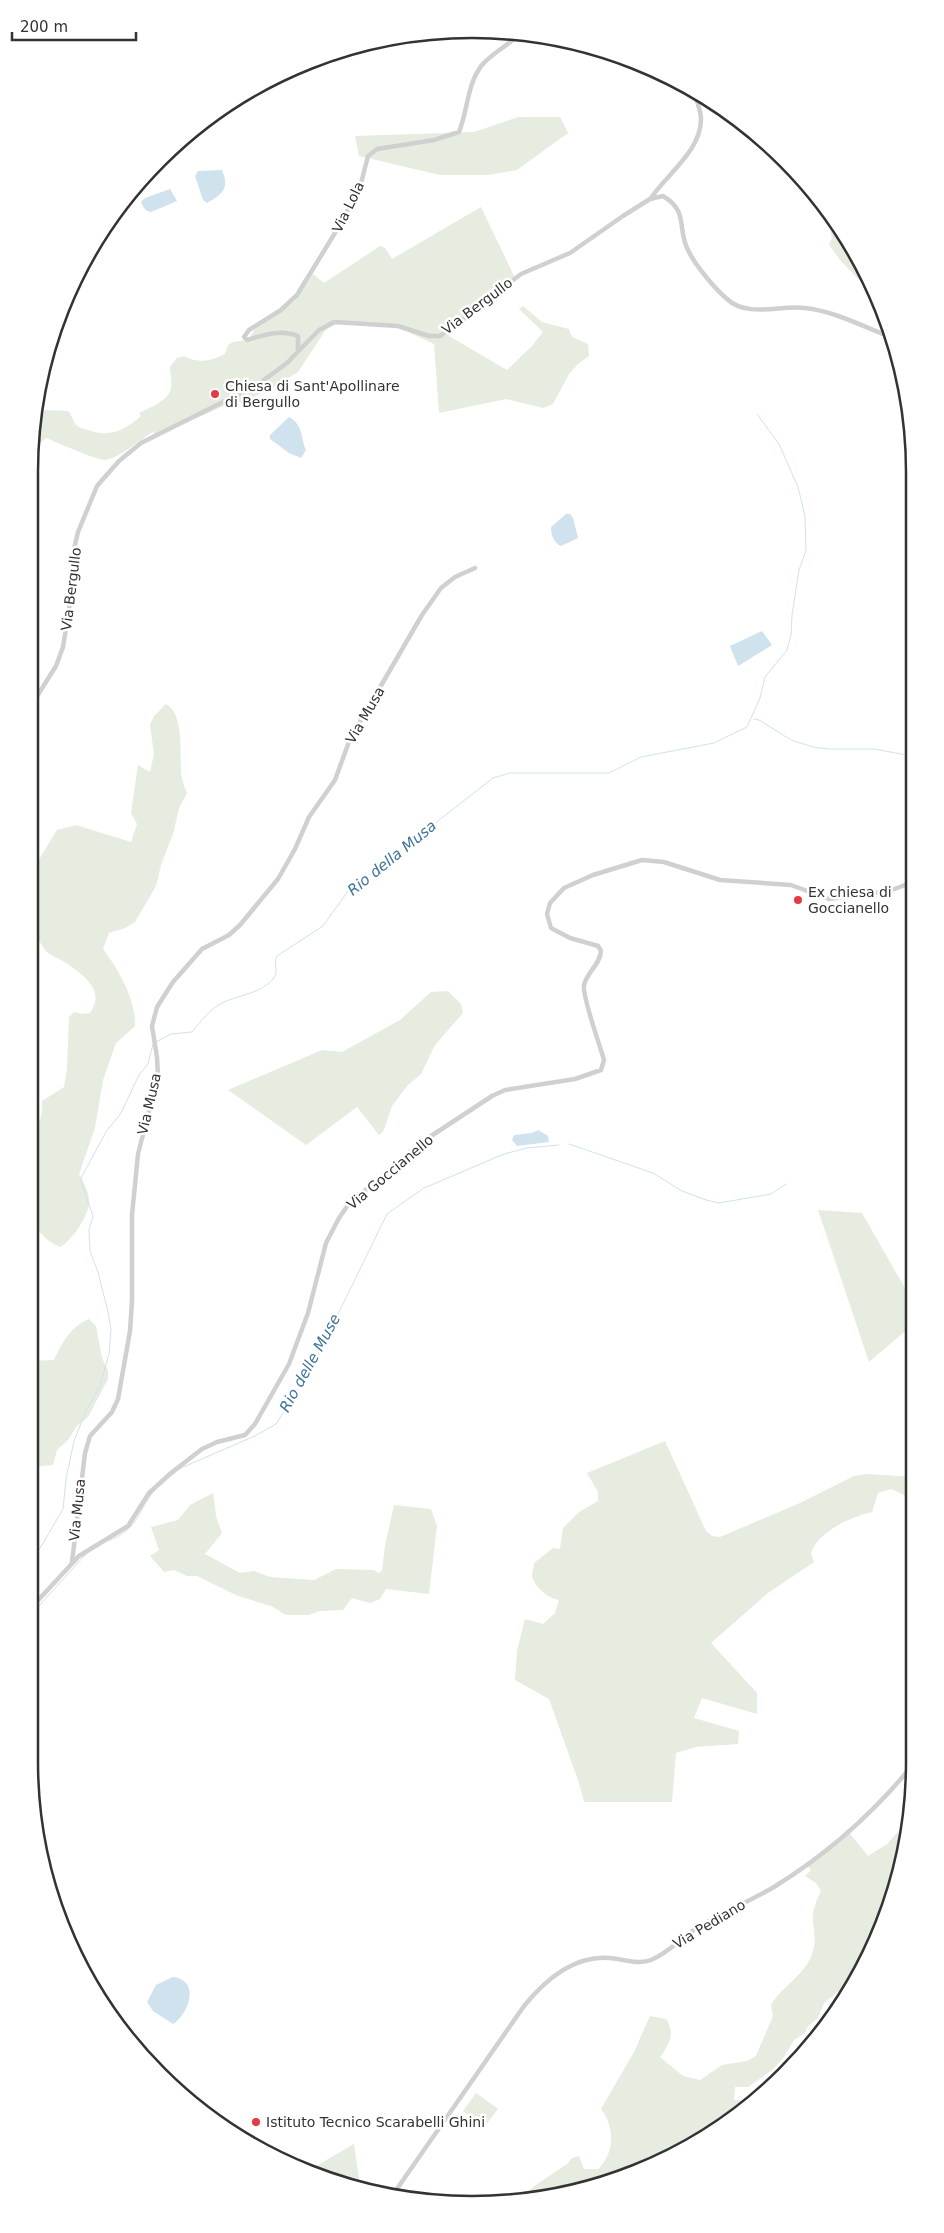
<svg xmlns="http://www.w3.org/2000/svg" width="944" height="2233" viewBox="0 0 944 2233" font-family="'DejaVu Sans',sans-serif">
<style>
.green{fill:#e6ecdf}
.water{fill:#cfe2ee}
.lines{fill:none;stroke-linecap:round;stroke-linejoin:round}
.stream{stroke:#cfe2ee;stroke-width:1}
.street{stroke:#d0d0d0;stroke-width:4.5}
.poi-dot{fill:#e63946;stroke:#fff;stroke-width:2}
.labels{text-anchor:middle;stroke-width:5;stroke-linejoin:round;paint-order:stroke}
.street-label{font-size:14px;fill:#333;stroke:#fff}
.poi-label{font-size:14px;fill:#333;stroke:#fff;text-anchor:start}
.water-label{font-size:15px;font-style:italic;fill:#3f7597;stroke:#fff}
.rim{fill:none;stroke:#333;stroke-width:2.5}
</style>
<rect width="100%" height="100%" fill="#fff"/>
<path class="green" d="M518,117H560L568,133L517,170L488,175H440L359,156L355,136L474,132Z
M481,207L514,276L449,336L507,370L532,346L543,332L519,309L523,306L542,322L569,329L572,337L588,344L589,356L578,364L569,374L553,404L543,408L506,399L439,413L434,344L399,328L352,322L337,323L325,331L298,372L272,388L241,403L237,400L159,435L152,432C142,439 117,459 105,460C96,460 56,442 46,438L32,451L39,410L68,411C72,415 73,421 76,425C79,428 87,430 91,431C112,437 125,430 141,416L139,413C149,408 170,400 171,388C172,381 170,373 170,367L177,358L184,356C200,364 210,361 225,354L228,345L233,342L248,340L255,329L294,302L313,274L324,283L380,246L385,248L392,259Z
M828,217L867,279L863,284L841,261L829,245L832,238Z
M166,704C184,713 180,754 181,771C181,778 184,786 187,793L179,808L173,834L161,865L156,886L135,922L125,928L109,933L103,949C119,970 136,1000 135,1026L116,1043L103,1080L95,1128L79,1174C83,1181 88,1190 89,1199C91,1213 72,1241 60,1247C25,1231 29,1200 29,1167C29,1159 27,1147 29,1140C37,1120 43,1126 42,1101L64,1087L67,1069L69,1017L74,1012L82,1014L90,1013C106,991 84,975 66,963C59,958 52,957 46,951C40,944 38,935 29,931V864L35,866L57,830L76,825L131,842L137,824L131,813L138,765L150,772L154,754L150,725L154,716Z
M448,991L461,1004L463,1013L435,1045L421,1074L407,1086L392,1106L383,1132L379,1135L357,1107L306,1145L228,1090L322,1050L342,1052L400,1020L431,992Z
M818,1210L862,1213L914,1304V1331L910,1327L869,1362Z
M89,1319L96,1326L102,1358L108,1371V1379L88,1417L76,1427L68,1440L57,1450L53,1465L29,1467V1370L31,1361L54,1360C62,1343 70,1327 89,1319Z
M665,1441L706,1531L712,1536L720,1537L800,1503L854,1476L868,1474L914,1477L915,1500L891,1489L878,1493L872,1512C850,1517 818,1532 811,1553L814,1562L768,1593L711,1643L757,1693V1714L702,1698L694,1718L739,1731L738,1744L696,1747L676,1753L672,1802H584L579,1783L549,1699L515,1680L517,1651L525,1619L543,1624L555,1613L559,1600C548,1598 535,1588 532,1576C532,1573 534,1567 534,1563L553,1548L560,1549L563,1528L579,1512L598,1501V1492L587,1473Z
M213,1493L216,1516L222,1533L205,1554L240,1573L254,1571L270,1577L314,1580L336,1569L374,1570L378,1573L382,1571L385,1545L394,1505L431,1509L437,1526L429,1594L386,1589L380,1599L370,1603L352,1598L343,1610L320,1611L308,1615H286L273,1607L236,1595L197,1576H187L174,1570L164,1572L150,1556L159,1550L151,1527L178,1520L190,1505Z
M905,1824L892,1904L859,1975L824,2003L818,2018L808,2026L805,2033L794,2040L784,2057L772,2070L748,2087H735L734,2100L748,2101L693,2145L614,2181L530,2200H521L533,2187L567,2164L572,2158L579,2156L584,2169H598C615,2153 615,2127 601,2109L634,2052L650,2016L666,2019C676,2034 669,2044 660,2057L683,2076L700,2080L722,2065L747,2061L756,2056L773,2016L771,2005C783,1985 807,1974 813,1951C816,1941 814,1931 813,1921C812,1910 817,1900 821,1891L816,1883L805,1876L811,1870L807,1865L848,1831L868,1856L887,1844Z
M476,2093L498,2109L484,2127L463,2111Z
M354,2144L360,2186L313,2168Z"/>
<path class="water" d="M366,42L360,50L344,56L339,51Z
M222,170C230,189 222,194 207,203L203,200L195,176L198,171Z
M170,189L177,201L151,212C145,211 143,207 141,202L145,198Z
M289,417C303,424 301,439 306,450L301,458L289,453L270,439V435Z
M566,514H570L573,518L578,538L561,546C554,543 551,535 551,527Z
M762,631L772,645L738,666L730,646Z
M538,1130L548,1136L549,1142L517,1146L512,1140L514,1135L532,1133Z
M173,1977C200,1980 190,2013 173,2024L153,2011L147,2002L156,1985Z"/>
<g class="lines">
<path class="stream" d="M754,719L759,720L791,740L813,747L828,749H874L912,756
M156,1042L171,1034L192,1032C200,1022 210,1009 222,1003C238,995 261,994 274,978C279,971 273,963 277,956L323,926L348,891L493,778L510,773H609L641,757L714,743L747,727L760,698L765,677L787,650L791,635L792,615L799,570L806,551L805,516L798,487L779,444L757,414
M569,1144L653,1173L682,1191L706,1200L719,1203L771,1194L786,1184
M171,1476L181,1468L255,1436L276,1424L314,1363L387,1214L424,1188L504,1154L527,1148L559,1145
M108,1541C138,1529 136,1515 153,1492
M29,1567L63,1509L66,1479L74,1441L86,1411L100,1386L109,1354L111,1329L108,1312L98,1272L90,1251L89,1230L93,1216L81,1182V1178L106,1132L121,1113L139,1075L148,1064L153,1044
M32,1609H36L86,1554"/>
<path class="street" d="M651,198C667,174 701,151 701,119C701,110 696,101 695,92
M298,350V336C280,329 264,335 247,340L244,337L249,330L281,310L297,295L338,228L360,187L368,156L377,149L434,140L459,132C468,110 467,84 482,65C493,52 510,45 521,32
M29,709L56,666L63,647L72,590L74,549L78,532L97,486L119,461L141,443L257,385L287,363L319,330L334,322L398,326L429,336H440L521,274L570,253L623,216L650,199L663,196C690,212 676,230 689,252C696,266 715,289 727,299C747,318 781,305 805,308C834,311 864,327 891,337
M72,1562L85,1453L90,1436L112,1412L118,1399L130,1331L132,1301V1215L138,1154L158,1076L157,1057L152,1026L157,1007L173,982L202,949L229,935L240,925L278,879L295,849L309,817L335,780L350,739L422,615L441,588L455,577L475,568
M29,1610L79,1556L128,1526L149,1493L171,1473L202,1449L217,1442L245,1435L255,1424L289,1364L308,1313L326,1243L339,1218L348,1205L422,1142L492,1096L505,1090L575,1079L601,1070L604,1060C600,1045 582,997 584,985C587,972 600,965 601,951L598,946L570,938L551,928L547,914L550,903L564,888L593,875L642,860L664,862L720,880L791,885L829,899L889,891L913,882
M392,2196L524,2006C545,1980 574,1955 610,1958C622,1959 639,1965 651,1960C667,1954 680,1939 694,1930C720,1914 748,1902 774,1887C829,1853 875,1812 915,1762"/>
</g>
<g class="poi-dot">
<circle cx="215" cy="394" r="5"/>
<circle cx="798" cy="900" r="5"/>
<circle cx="256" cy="2122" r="5"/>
</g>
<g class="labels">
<g class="street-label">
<text transform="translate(348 207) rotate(-64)" y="5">Via Lola</text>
<text transform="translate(477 306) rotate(-37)" y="5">Via Bergullo</text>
<text transform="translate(71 589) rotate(-83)" y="5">Via Bergullo</text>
<text transform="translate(365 715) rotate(-60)" y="5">Via Musa</text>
<text transform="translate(149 1104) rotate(-77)" y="5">Via Musa</text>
<text transform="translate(390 1172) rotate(-40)" y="5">Via Goccianello</text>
<text transform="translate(77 1510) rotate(-84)" y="5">Via Musa</text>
<text transform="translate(709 1924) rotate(-31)" y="5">Via Pediano</text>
</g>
<g class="poi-label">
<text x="225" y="391">Chiesa di Sant'Apollinare<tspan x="225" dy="16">di Bergullo</tspan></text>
<text x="808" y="897">Ex chiesa di<tspan x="808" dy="16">Goccianello</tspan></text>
<text x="266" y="2127">Istituto Tecnico Scarabelli Ghini</text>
</g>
<g class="water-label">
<text transform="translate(392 858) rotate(-39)" y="5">Rio della Musa</text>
<text transform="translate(310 1363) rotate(-61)" y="5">Rio delle Muse</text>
</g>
</g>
<path d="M0 0H944V2233H0ZM472 38H472A434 434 0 0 1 906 472V1762A434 434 0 0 1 472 2196H472A434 434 0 0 1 38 1762V472A434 434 0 0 1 472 38Z" fill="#fff" fill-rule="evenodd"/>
<path class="rim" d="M472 38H472A434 434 0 0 1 906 472V1762A434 434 0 0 1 472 2196H472A434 434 0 0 1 38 1762V472A434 434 0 0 1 472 38Z"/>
<path d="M12 32v8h124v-8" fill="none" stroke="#333333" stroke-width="2.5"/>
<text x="20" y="32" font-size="15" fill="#333333" stroke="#ffffff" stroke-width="4" paint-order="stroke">200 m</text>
</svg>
